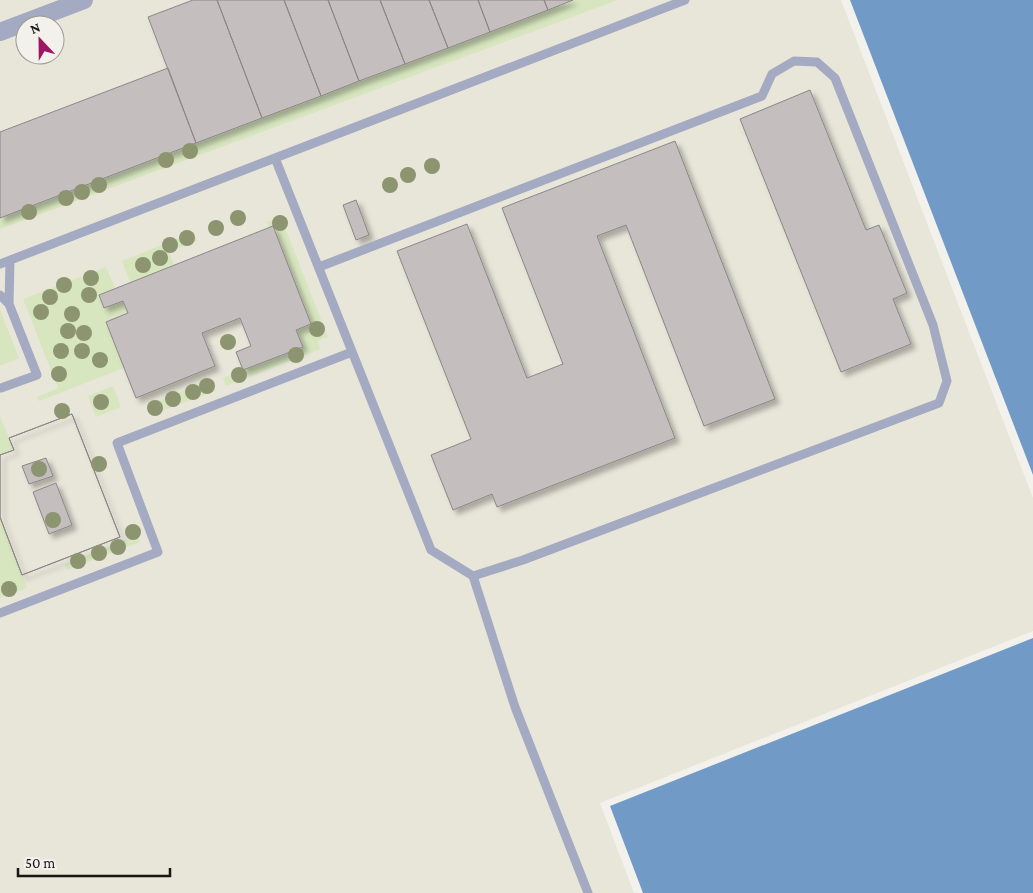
<svg xmlns="http://www.w3.org/2000/svg" width="1033" height="893" viewBox="0 0 1033 893" font-family="'Crimson Pro',serif">
<style>
.built{fill:#e8e6d9;fill-rule:evenodd}
.green{fill:#d7e6bf}
.water{fill:#729ac6}
.building{fill:#c4bebf;stroke:#8c8688;fill-rule:evenodd;filter:url(#shadow)}
.lines{fill:none;stroke-linecap:round;stroke-linejoin:round}
.lane{stroke:#a4aac2;stroke-width:9}
.street{stroke:#a4aac2;stroke-width:18}
.tree{fill:#8c956f}
</style>
<defs>
<filter id="shadow"><feDropShadow dx="4.5" dy="4.5" stdDeviation="2.5" flood-color="#0004"/></filter>
</defs>
<rect width="100%" height="100%" fill="#f3f1ec"/>
<path class="built" d="M0,0H841L1033,498V631L600,803L634,893H0ZM25,25H55V55H25Z"/>
<path class="green" d="M573,0H618L0,229V218Z
M281,217L328,337L317,341L321,349L226,386L223,378L302,347L296,330L311,324L273,226L269,228L267,222Z
M194,232L197,241L169,252L174,265L130,282L122,261Z
M106,267L115,288L99,295L104,307L123,301L128,313L106,322L124,368L39,401L37,397L58,388L23,299Z
M0,310L19,358L0,366Z
M211,380L215,391L151,415L147,405Z
M113,386L121,407L96,417L88,396Z
M0,416L14,450L0,455Z
M0,517L27,588L0,598Z
M133,524L140,542L67,570L65,564L129,539L125,528Z"/>
<path class="water" d="M850,0H1033V475Z
M1033,638V893H643L610,806Z"/>
<path class="building" d="M193,0H217L262,118L196,143L148,17Z
M217,0H284L321,96L262,118Z
M284,0H328L359,81L321,96Z
M328,0H380L405,64L359,81Z
M380,0H429L448,48L405,64Z
M429,0H478L490,32L448,48Z
M478,0H544L548,10L490,32Z
M544,0H573L548,10Z
M168,68L196,143L0,218V132Z
M810,90L866,230L879,225L907,293L893,299L911,344L841,372L740,119Z
M675,141L775,399L704,426L626,225L597,236L675,438L497,507L492,494L453,510L431,455L471,439L397,251L467,224L527,378L563,364L502,208Z
M356,200L369,235L356,240L343,205Z
M273,226L311,324L296,330L303,347L243,370L236,352L251,346L240,318L202,333L215,366L136,398L106,322L128,313L123,301L104,308L99,295Z
M72,414L120,537L22,575L0,517V455L14,450L9,438ZM46,458L53,476L29,484L22,466ZM56,483L72,525L49,534L33,492Z
M72,414L120,537L22,575L0,517V455L14,450L9,438Z"/>
<g class="lines">
<path class="lane" d="M275,158L431,550L473,576L515,707L588,893
M0,264L685,0
M319,267L762,96L772,74L794,61L817,62L835,78L933,325L947,381L939,403L523,560L473,576
M0,295L9,304L37,375L1,388
M9,304L10,261
M0,613L158,552L117,443L352,352"/>
<path class="street" d="M0,32L84,0"/>
</g>
<g class="tree">
<circle cx="190" cy="151" r="8"/>
<circle cx="166" cy="160" r="8"/>
<circle cx="432" cy="166" r="8"/>
<circle cx="408" cy="175" r="8"/>
<circle cx="99" cy="185" r="8"/>
<circle cx="390" cy="185" r="8"/>
<circle cx="82" cy="192" r="8"/>
<circle cx="66" cy="198" r="8"/>
<circle cx="29" cy="212" r="8"/>
<circle cx="238" cy="218" r="8"/>
<circle cx="280" cy="223" r="8"/>
<circle cx="216" cy="228" r="8"/>
<circle cx="187" cy="238" r="8"/>
<circle cx="170" cy="245" r="8"/>
<circle cx="160" cy="258" r="8"/>
<circle cx="143" cy="265" r="8"/>
<circle cx="91" cy="278" r="8"/>
<circle cx="64" cy="285" r="8"/>
<circle cx="89" cy="295" r="8"/>
<circle cx="50" cy="297" r="8"/>
<circle cx="41" cy="312" r="8"/>
<circle cx="72" cy="314" r="8"/>
<circle cx="317" cy="329" r="8"/>
<circle cx="68" cy="331" r="8"/>
<circle cx="84" cy="333" r="8"/>
<circle cx="228" cy="342" r="8"/>
<circle cx="61" cy="351" r="8"/>
<circle cx="82" cy="351" r="8"/>
<circle cx="296" cy="355" r="8"/>
<circle cx="100" cy="360" r="8"/>
<circle cx="59" cy="374" r="8"/>
<circle cx="239" cy="375" r="8"/>
<circle cx="207" cy="386" r="8"/>
<circle cx="193" cy="392" r="8"/>
<circle cx="173" cy="399" r="8"/>
<circle cx="101" cy="402" r="8"/>
<circle cx="155" cy="408" r="8"/>
<circle cx="62" cy="411" r="8"/>
<circle cx="99" cy="464" r="8"/>
<circle cx="39" cy="469" r="8"/>
<circle cx="53" cy="520" r="8"/>
<circle cx="133" cy="532" r="8"/>
<circle cx="118" cy="547" r="8"/>
<circle cx="99" cy="553" r="8"/>
<circle cx="78" cy="561" r="8"/>
<circle cx="9" cy="589" r="8"/>
</g>
<g transform="translate(40 40) rotate(338)"><circle r="24" fill="#f3f1ec" stroke="#9b9996"/>
<path d="M0-4L9 19L0 12L-9 19Z" fill="#a01561"/>
<text y="-8" font-size="14" font-weight="bold" text-anchor="middle" fill="#161614">N</text>
</g>
<path d="M18 868v8h152v-8" fill="none" stroke="#161614" stroke-width="2.5"/>
<text x="25" y="868" font-size="15" fill="#161614" stroke="#f3f1ec" stroke-width="4" paint-order="stroke">50 m</text>
</svg>
